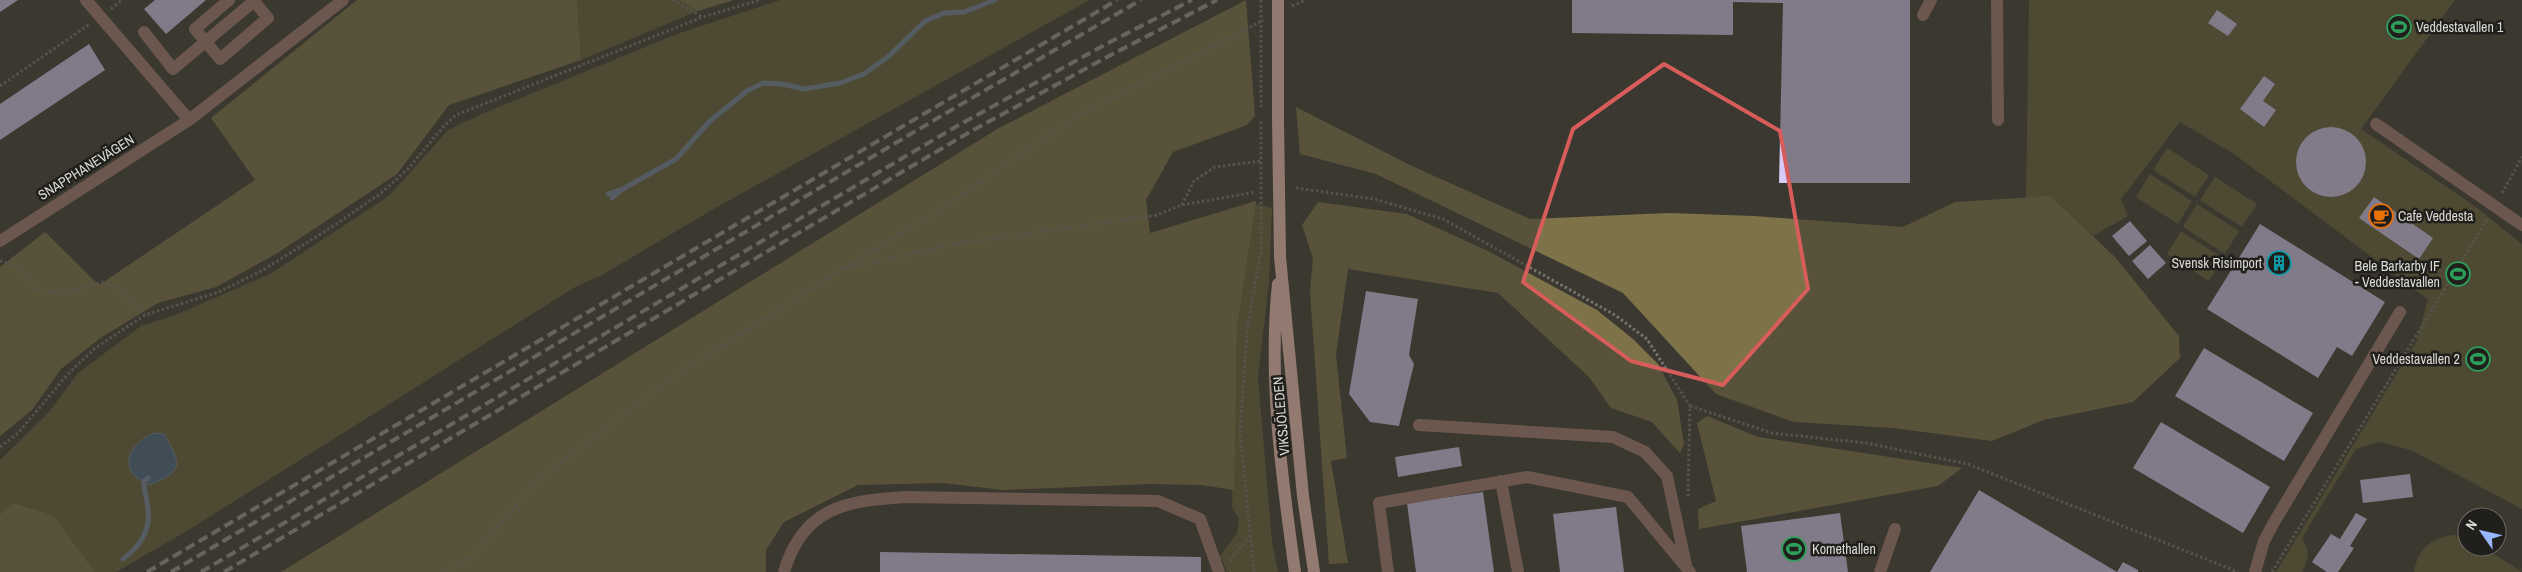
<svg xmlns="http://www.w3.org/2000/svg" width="2522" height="572" viewBox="0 0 2522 572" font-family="'Archivo Narrow',sans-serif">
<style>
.green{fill:#675d38}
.forest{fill:#7d7248}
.water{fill:#4a6686;stroke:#75889d}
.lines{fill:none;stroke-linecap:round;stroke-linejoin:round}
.stream{stroke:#75889d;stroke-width:5}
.building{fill:#d8caf6}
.path{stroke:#75736c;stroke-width:3;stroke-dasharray:2.5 2.5;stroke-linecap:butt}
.minor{stroke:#a67c73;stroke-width:12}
.major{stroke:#fdc9be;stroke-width:12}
.rail{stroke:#9c9a94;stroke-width:4;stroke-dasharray:10 5;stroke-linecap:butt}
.path-bridge{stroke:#75736c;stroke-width:3;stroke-dasharray:2.5 2.5;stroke-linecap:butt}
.major-bridge{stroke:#fdc9be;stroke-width:12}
.marked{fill:none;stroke:#d75d5b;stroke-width:4;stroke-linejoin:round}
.labels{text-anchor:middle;stroke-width:5;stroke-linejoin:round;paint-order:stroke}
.poi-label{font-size:14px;fill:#d9d8d3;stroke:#201f1b;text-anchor:start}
.street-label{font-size:14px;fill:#d9d8d3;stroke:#201f1b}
</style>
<rect width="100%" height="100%" fill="#3a3830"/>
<path class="green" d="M577,0H678L698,11L581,60Z
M780,0H1090L712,210L602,275L577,286L192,528L116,572H95L53,515L14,503L0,514V460L49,412L78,373L141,326L178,314L270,274L389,196L448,130L484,113L677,34Z
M2029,0H2455L2361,129L2472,204L2522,244V509L2411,450L2379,442L2356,449L2302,538C2310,550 2309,559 2302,572H2276L2417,340L2428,299L2234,154L2180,122L2121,199L2128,216L2093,236L2050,197L2026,198Z
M2167,148L2209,175L2195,197L2153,170Z
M2150,174L2192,201L2178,224L2136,197Z
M2215,177L2257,204L2242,227L2200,200Z
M1255,204L1272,208L1269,283L1258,377L1272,542L1278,572H1227L1220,556L1237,533L1239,519L1232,507L1237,328Z
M2197,204L2239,231L2225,254L2183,227Z
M2181,231L2223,258L2209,281L2167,254Z
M2456,535L2467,538V547H2483L2522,572H2414C2418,548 2433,536 2456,535Z"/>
<path class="forest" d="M357,0H577L581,60L449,105L397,174L276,254L216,287L158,303L102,337L61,369L32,410L0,436V267L45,232L99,285L255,180L211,118Z
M678,0H734L698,11Z
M1246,0L1255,116L1247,125L1173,152L1146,200L1150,233L1256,201L1237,328L1234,490L1201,485L1149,484L1003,490L943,483L858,485L784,522L766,550V572H281L999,128Z
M1296,107L1412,166L1530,219L1669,213L1754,216L1903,227L1955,202L2050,196L2115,257L2179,336L2180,358L2133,402L2044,420L1992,441L1893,428L1794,422L1716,394L1623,293L1376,174L1300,154Z
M1318,202L1407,214L1490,252L1597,310L1633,339L1658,364L1677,400L1684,444L1680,453L1652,422L1611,408L1589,377L1498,293L1348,269L1336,355L1347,458L1331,461L1348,563L1329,564L1310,292L1313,258L1302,225Z
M1707,416L1758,437L1962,468L1938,486L1699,529L1698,509L1716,501L1697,423Z
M14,503L53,515L95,572H0V514Z"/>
<path class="water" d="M154,433L164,434C181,464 185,470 150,485C117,473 126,445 154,433Z"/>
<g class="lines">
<path class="stream" d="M608,194L620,190
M612,198L621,190L676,159L710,121L747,91L763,83L782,84L804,89L840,83L864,74L889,56L925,21L944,13L964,12L995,0
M123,559C139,547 151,530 148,509C147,499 144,491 144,481L148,478"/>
</g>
<path class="building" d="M0,0H18L0,12Z
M155,0H206L166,34L144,9Z
M1572,0H1910V183H1779L1783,3L1733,2V35L1572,33Z
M2217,10L2237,24L2228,36L2208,23Z
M89,44L105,70L0,140V104Z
M2264,76L2275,84L2263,101L2276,110L2264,127L2240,109Z
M2296 162a35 35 0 1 1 70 0a35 35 0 1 1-70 0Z
M2374,197L2433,238L2419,259L2359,218Z
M2130,221L2147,241L2129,256L2112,236Z
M2260,224L2385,302L2352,356L2337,347L2318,378L2207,309Z
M2150,245L2166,263L2148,279L2132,261Z
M1366,291L1418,299L1409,355L1414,364L1399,426L1370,422L1349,394Z
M2204,348L2313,413L2284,461L2175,396Z
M2161,422L2270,487L2243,533L2133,468Z
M1459,447L1462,466L1398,477L1395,457Z
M2410,474L2413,497L2363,503L2360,480Z
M1979,490L2117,572H1930Z
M1483,492L1494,572H1416L1407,503Z
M1616,507L1624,572H1560L1553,514Z
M1840,513L1848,572H1747L1741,526Z
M2356,513L2367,519L2350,546L2354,548L2338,572H2327L2312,562L2331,534L2340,539Z
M880,552L1201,557V572H880Z
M2123,562L2138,570V572H2117Z"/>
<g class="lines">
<path class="path" d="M673,0L702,17
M1292,6L1306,0
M111,9L122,0
M0,86L90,24
M1296,188L1374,199L1443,219L1615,315L1647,339L1690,406L1688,496
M2502,193L2522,157
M1182,205L1194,181L1215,167L1261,161
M0,261L18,266L36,289L64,293L104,282L120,289L145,315
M844,269L955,244L1157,215L1182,205L1256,192
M1690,406L1772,433L1866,443L1968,464L2238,572
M0,447L18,433L68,374L94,349L145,315L219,292L263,270L335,225L381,193L408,169L444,126L456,115L703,17L760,0
M1230,561L1250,535
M442,572L470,559L540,478L677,375L841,270L935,213L1077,116L1264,20
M1254,572L1240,433L1247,330L1261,251V121
M2272,572L2488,218"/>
<path class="minor" d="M86,0L189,120
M229,0L195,29L220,59L268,18L253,0
M1997,0L1998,120
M1923,15L1931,0
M144,32L173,69L254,1
M2376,124L2522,225
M0,241L189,120L343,0
M1419,425L1613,437L1645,452L1667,476L1686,565
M1501,481L1518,572
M784,572C803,507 846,501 905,497L1158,501L1200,519L1219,572
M1388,572L1379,503L1527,477L1628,497L1690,572
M1880,572L1895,529
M2255,572L2264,541L2273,524L2400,312"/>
<path class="major" d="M1278,120L1280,257L1303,496L1314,572
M1278,284C1268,379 1282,478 1295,572"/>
<path class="rail" d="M147,572L1117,0
M171,572L953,109L1141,0
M201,572L957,126L1108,43L1192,0
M224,572L968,133L1107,57L1217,0"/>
<path class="path-bridge" d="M1261,0V107"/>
<path class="major-bridge" d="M1278,0V120"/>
</g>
<path d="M0 0H2522V572H0ZM1664,64L1780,131L1808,289L1723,385L1631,361L1523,282L1573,129Z" fill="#3a3830" fill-opacity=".55" fill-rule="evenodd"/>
<path class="marked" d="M1664,64L1780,131L1808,289L1723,385L1631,361L1523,282L1573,129Z"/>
<defs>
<g id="stadium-ring" transform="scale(1.25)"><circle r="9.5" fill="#201f1b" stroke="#2e9e5b" stroke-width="1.5"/><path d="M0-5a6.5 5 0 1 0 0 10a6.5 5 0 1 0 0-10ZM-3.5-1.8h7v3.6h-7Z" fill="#2e9e5b"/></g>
<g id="cafe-ring" transform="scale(1.25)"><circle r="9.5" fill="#201f1b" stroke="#e8710a" stroke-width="1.5"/><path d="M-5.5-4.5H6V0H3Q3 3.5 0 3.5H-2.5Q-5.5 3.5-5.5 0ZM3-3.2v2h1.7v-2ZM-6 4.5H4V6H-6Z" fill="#e8710a"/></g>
<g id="building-ring" transform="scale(1.25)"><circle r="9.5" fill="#201f1b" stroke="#0f9aa8" stroke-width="1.5"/><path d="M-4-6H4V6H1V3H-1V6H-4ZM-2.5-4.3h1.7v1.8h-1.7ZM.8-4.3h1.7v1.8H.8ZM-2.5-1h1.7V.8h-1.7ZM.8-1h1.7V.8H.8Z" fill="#0f9aa8"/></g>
</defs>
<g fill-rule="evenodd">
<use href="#stadium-ring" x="2399" y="27"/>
<use href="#cafe-ring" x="2381" y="216"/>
<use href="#building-ring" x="2279" y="263"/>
<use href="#stadium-ring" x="2458" y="274"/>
<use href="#stadium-ring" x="2478" y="359"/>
<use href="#stadium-ring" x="1794" y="549"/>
</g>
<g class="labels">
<g class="poi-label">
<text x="2416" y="32">Veddestavallen 1</text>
<text x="2398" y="221">Cafe Veddesta</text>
<text x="2262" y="268" text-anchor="end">Svensk Risimport</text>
<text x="2440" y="271" text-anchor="end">Bele Barkarby IF<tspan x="2440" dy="16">- Veddestavallen</tspan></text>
<text x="2460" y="364" text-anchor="end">Veddestavallen 2</text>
<text x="1812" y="554">Komethallen</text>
</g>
<g class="street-label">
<text transform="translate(86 167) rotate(-32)" y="5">SNAPPHANEVÄGEN</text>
<text transform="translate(1281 416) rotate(-95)" y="5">VIKSJÖLEDEN</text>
</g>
</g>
<g transform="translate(2482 532) rotate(304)"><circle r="24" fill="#201f1b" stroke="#6a6965"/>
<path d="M0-4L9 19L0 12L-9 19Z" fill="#97b6fd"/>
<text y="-8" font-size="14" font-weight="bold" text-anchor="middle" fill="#d9d8d3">N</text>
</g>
</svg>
